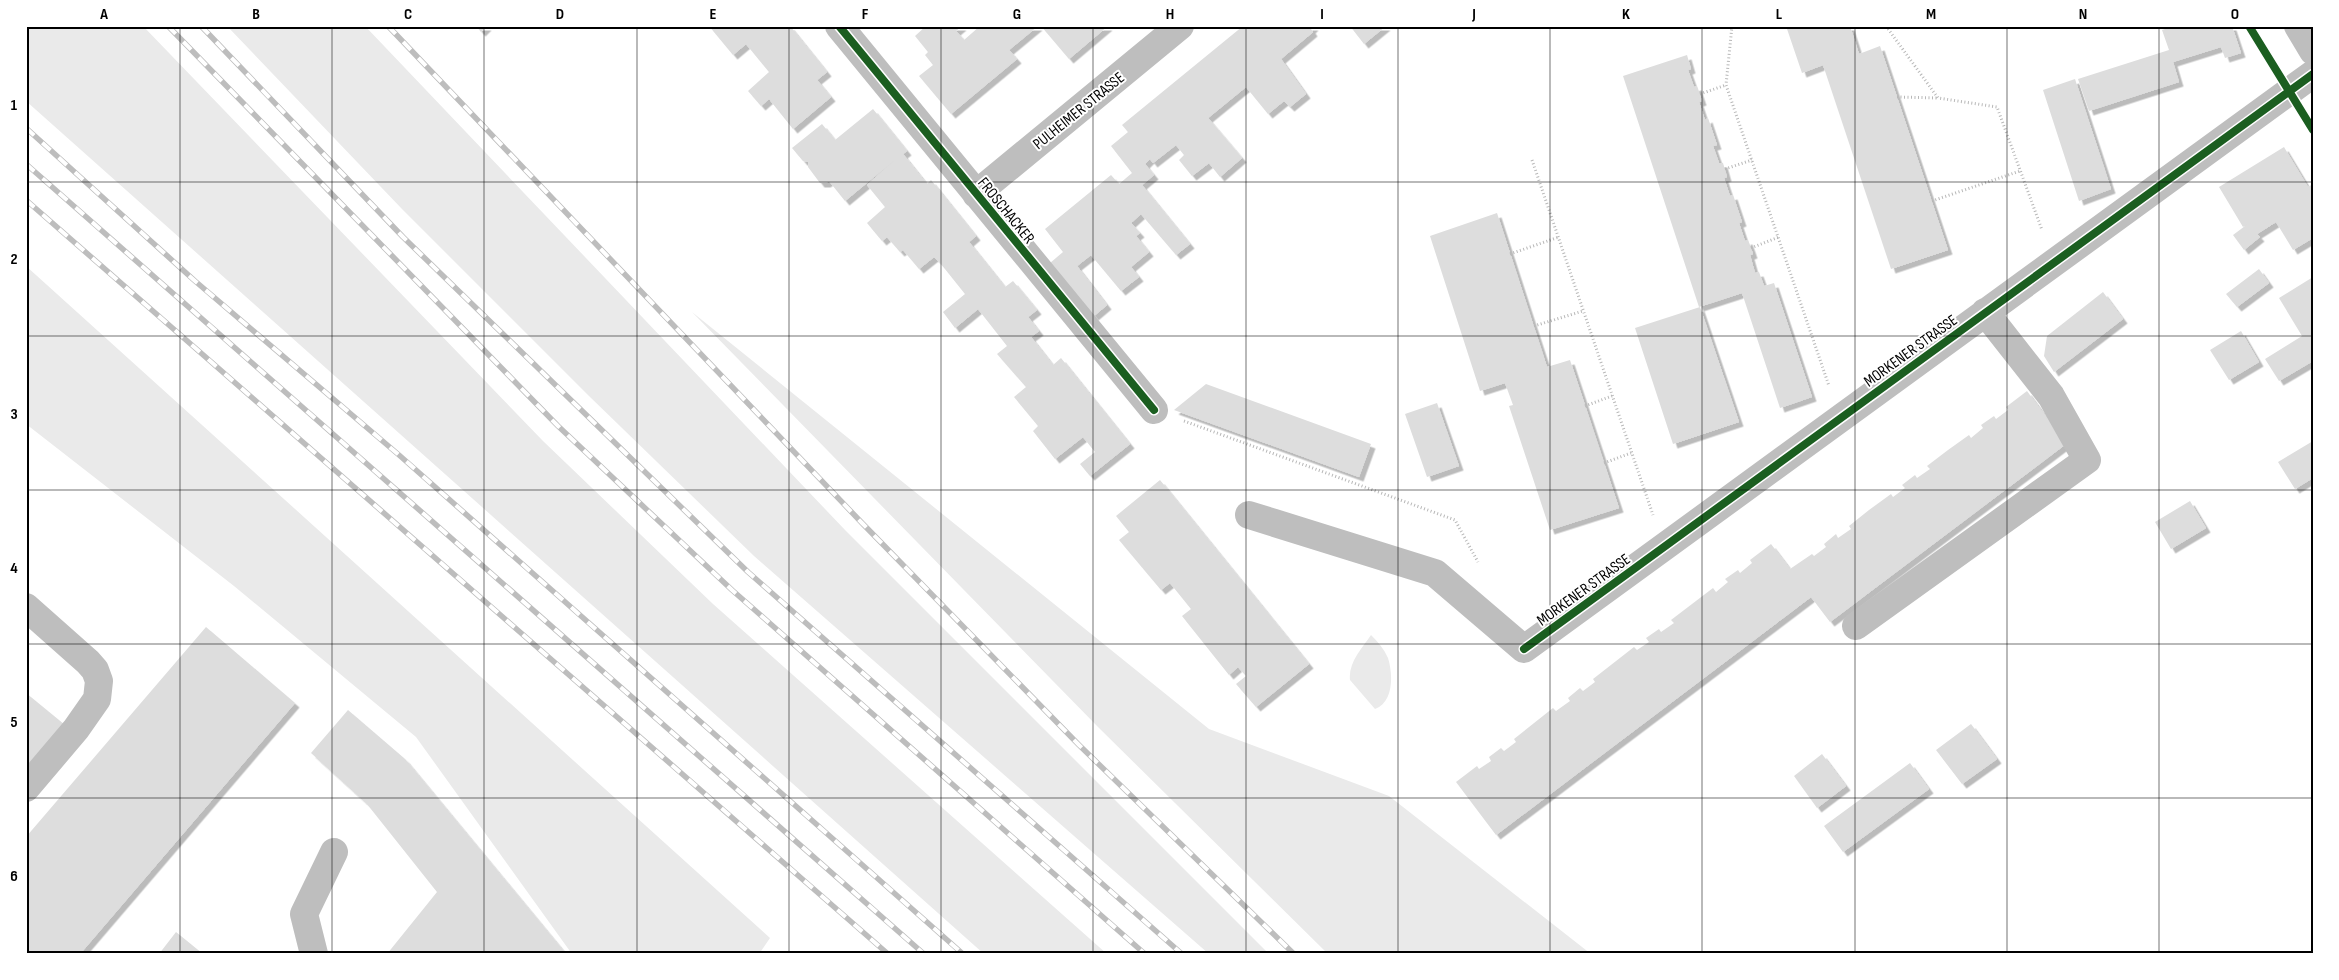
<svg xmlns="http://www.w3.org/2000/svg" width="2339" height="980" viewBox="0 0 2339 980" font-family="'Sofia Sans Condensed',sans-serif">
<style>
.green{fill:#eaeaea}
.building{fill:#ddd;filter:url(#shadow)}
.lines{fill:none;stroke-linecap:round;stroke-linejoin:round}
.path{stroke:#b8b8b8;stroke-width:3;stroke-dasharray:1 2.5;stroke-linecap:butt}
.minor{stroke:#bebebe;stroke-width:28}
.rail-casing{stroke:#bdbdbd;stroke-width:5.5}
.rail{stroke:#fff;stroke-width:4;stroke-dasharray:11;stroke-linecap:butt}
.cycleway-casing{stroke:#fff;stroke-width:11}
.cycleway{stroke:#1b5e20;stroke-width:8}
.grid{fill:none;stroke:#000;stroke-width:1;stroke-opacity:0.55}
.labels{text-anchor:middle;stroke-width:4;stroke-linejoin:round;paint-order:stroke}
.street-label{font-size:16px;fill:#000;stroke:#fff}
.neatline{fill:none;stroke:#000;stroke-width:2}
.grid-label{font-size:16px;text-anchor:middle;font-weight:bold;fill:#000}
</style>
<defs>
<filter id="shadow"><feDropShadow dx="4.5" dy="4.5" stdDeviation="0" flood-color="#0004"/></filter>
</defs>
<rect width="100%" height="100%" fill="#fff"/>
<path class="green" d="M26,26H143L543,441L713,604L1107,954H984L26,101Z
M227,26H365L846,531L1269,954H1209L754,556L589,396L402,209Z
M26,266L770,938L759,954H572L416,737L234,586L26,424Z
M692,312L1209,729L1389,796L1591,954H1328L1098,727Z
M1371,635C1378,642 1384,649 1388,658C1393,674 1394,702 1375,709L1350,680C1348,663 1362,648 1371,635Z"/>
<path class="building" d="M476,26H487L481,32Z
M709,26H790L827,72L817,80L831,97L793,129L769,99L761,106L748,91L769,72L746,44L733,55Z
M926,26H962L956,31L964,40L980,26H1038L1009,50L1017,59L951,114L919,76L933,65L925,55L928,52L915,36Z
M1041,26H1108L1069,59Z
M1243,26H1314L1311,29L1313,32L1281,59L1306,94L1290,107L1284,101L1268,114L1246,87L1208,118L1242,158L1220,177L1209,163L1192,176L1179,160L1184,155L1176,145L1153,163L1150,159L1145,164L1154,175L1142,185L1190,244L1176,255L1141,214L1131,223L1140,233L1136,236L1149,252L1131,267L1139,277L1121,291L1091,255L1077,266L1107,305L1094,316L1050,263L1063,252L1045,229L1111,175L1119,184L1132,173L1111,146L1128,132L1122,125Z
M1350,26H1386L1364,44Z
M1786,26H1850L1859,54L1880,46L1948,250L1891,269L1823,65L1802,73Z
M2174,26H2232L2241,53L2225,58L2221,47L2173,62L2179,82L2089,111L2078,79L2169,50L2162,30Z
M1687,55L1691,69L1688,70L1694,87L1697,86L1702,101L1699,102L1705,120L1708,118L1717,145L1713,146L1719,163H1723L1727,177L1724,178L1730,196L1733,195L1742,222L1739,223L1745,241L1748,240L1751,248L1753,254L1750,255L1755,273L1759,272L1764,286L1774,283L1812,397L1780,408L1742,293L1699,307L1623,76Z
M2075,79L2111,189L2079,201L2043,90Z
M873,109L907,151L903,154L927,184L931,180L976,236L969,242L1005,287L1013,281L1037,310L1028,317L1039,331L1031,337L1053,365L1061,358L1130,444L1090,476L1080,464L1095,452L1083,437L1055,459L1033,431L1038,426L1014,397L1026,387L997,354L1007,346L978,309L955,328L943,312L965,294L941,264L934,257L919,269L903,250L900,252L887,237L882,241L867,223L885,207L867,185L897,158L845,201L829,181L826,183H820L808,167V162L803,161L792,148L822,124L835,140Z
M2284,147L2308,187L2313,184V238L2293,250L2276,222L2257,234L2260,237L2244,250L2233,235L2249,223L2243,227L2219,187Z
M1497,213L1547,367L1570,360L1619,508L1550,530L1509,406L1513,405L1505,383L1480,391L1430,236Z
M2259,269L2269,283L2237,307L2226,294Z
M2313,277V361L2279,381L2265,359L2302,336L2279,298Z
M2103,292L2123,319L2054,372L2044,356L2047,336Z
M1700,307L1739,422L1673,444L1635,328Z
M2241,331L2259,362L2229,380L2210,350Z
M1206,384L1371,444L1359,477L1174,410Z
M2027,391L2066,444L1830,622L1811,597L1496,835L1456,782L1477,766L1479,769L1491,761L1489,757L1501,748L1504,751L1516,742L1514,739L1553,708L1556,711L1570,701L1568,698L1580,688L1583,691L1595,682L1593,679L1634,647L1637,650L1649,642L1646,638L1659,629L1661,632L1674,623L1671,620L1713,588L1716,592L1728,582L1725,579L1738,570L1740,573L1752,563L1750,560L1771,544L1790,569L1812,554L1814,556L1826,547L1824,544L1836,534L1838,538L1851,529L1849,526L1869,510L1891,494L1893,497L1905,488L1902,485L1915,475L1917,478L1930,469L1927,466L1948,450L1969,435L1971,438L1983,428L1981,425L1994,416L1996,419L2008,410L2006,407Z
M1437,403L1459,466L1427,477L1405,414Z
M2313,441V478L2295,489L2278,462Z
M1160,480L1309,664L1256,707L1236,684L1246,676L1238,667L1229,675L1182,616L1191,609L1170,583L1161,590L1119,540L1129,532L1116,516Z
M2190,501L2206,528L2171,549L2155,522Z
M206,627L295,703L80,954H26V837Z
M26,693L65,725L26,770Z
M348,710L405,759L566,954H387L437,892L367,804L311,753Z
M1971,724L1997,759L1962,784L1936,750Z
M1822,754L1846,786L1817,808L1794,776Z
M1910,763L1929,789L1843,852L1824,826Z
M176,932L203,954H159Z"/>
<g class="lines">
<path class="path" d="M1732,26L1726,85L1829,386
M1886,26L1938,98L1997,107L2042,230
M1700,94L1726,85
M1897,97L1938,98
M1532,160L1653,515
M1725,169L1752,160
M1932,201L2020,171
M1751,248L1779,237
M1510,254L1559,237
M1534,326L1583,311
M1585,406L1612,396
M1184,421L1455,520L1478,562
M1604,463L1631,453"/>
<path class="minor" d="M839,26L1154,410
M2298,26L2313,51
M976,194L1180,26
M1249,515L1435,573L1524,649L2313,74
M26,607L88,662L95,670L99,681L97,699L76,729L26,788
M1856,626L2087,460L2051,396L1985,312
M314,954L304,914L334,852"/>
<g class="rail-casing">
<path id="rail" d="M168,26L558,426L732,590L1145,954
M201,26L403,237L748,572L1182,954
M388,26L862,523L1079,745L1294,954
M26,128L195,281L399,455L963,954
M26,164L924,954
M26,200L888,954"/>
</g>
<use href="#rail" class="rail"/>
<g class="cycleway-casing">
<path id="cycleway" d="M839,26L1154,410
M2249,26L2313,130
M1524,649L2313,74"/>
</g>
<use href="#cycleway" class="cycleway"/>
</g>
<path class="grid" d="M180,26V954M332,26V954M484,26V954M637,26V954M789,26V954M941,26V954M1093,26V954M1246,26V954M1398,26V954M1550,26V954M1702,26V954M1855,26V954M2007,26V954M2159,26V954M26,182H2313M26,336H2313M26,490H2313M26,644H2313M26,798H2313"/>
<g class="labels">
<g class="street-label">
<text transform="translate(1078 110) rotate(-39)" y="6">PULHEIMER STRASSE</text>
<text transform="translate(1007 210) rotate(51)" y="6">FROSCHACKER</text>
<text transform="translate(1910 350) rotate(-36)" y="6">MORKENER STRASSE</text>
<text transform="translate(1583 589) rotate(-36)" y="6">MORKENER STRASSE</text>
</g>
</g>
<rect width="2339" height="980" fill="none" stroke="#ffffff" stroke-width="55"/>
<rect x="28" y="28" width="2284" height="924" class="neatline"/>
<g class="grid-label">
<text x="104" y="19">A</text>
<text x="256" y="19">B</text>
<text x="408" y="19">C</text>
<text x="560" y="19">D</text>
<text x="713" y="19">E</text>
<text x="865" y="19">F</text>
<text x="1017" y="19">G</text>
<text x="1170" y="19">H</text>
<text x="1322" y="19">I</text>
<text x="1474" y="19">J</text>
<text x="1626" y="19">K</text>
<text x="1779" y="19">L</text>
<text x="1931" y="19">M</text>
<text x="2083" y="19">N</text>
<text x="2235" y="19">O</text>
<text x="14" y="110">1</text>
<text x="14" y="264">2</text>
<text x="14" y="419">3</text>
<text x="14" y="573">4</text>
<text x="14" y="727">5</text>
<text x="14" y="881">6</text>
</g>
</svg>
